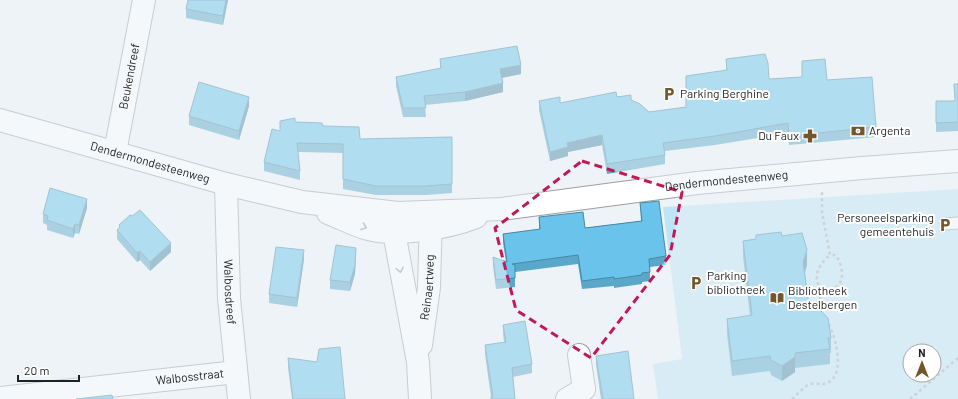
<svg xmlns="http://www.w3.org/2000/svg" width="958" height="399" viewBox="0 0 958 399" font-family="Barlow,sans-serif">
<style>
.green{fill:#bee5f7;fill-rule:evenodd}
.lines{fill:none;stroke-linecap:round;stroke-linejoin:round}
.service-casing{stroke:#9a9fa2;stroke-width:13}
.minor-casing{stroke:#9a9fa2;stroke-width:24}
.secondary-casing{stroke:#9a9fa2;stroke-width:24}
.path{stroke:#aaaeb1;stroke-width:2.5;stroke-dasharray:3 3;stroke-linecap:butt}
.service{stroke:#fff;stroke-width:11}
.minor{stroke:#fff;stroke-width:22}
.secondary{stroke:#fff;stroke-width:22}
.wall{fill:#5aa8c9}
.shaded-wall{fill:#4a88a4}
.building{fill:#69c3ea;stroke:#4a88a4}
.oneway{stroke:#9a9b9c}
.marked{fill:none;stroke:#c2185b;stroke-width:3;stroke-dasharray:8 5;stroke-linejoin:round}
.labels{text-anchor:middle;stroke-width:4;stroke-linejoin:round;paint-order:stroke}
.street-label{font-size:12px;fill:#1f2122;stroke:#fff}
.poi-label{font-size:12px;fill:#1f2122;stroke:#fff;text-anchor:start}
</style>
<rect width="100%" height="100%" fill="#edf3f6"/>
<path class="green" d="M958,189V399H658L653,364L682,359L663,207ZM910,351H934V375H910Z"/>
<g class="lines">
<g class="service-casing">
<path id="service" d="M946,224L958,223"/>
</g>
<g class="minor-casing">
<g id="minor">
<path id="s1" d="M115,152L144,0"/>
<path id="s2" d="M226,184L229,298L239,399"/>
<path id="s3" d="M0,398L236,372"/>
<path d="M567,399L584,389L579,355"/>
</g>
</g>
<g class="secondary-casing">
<g id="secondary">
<path id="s4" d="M0,120L226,184L302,202L398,213L502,209L697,183L862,168L958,161"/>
<path d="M328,213C341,218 354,225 368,229C397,237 448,228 476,217"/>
<path d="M398,216L396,243L418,362L420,399"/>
<path id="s5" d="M421,345L429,287L431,216"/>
</g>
</g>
<path class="path" d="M822,290C811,278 819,264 830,255
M821,312L820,297L822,290C828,290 835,290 839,284C845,278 841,260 835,255H830L822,212V192
M792,399C797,395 803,388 808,385C815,381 823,387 829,382C846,372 835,333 826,319
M910,399L958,358"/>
<use href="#service" class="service"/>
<use href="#minor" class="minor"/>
<use href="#secondary" class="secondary"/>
</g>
<path class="wall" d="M228,0L223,25L186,18V9Z
M440,59L521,74L502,78L503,92L465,101L425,105L426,117H403L396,86V77L440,69Z
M726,59L769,79L802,77V61L827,80L876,127V137L789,145L788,133L715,145L665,151V164L607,174L602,145L568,152V156L550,161L539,110V101L560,103L617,97L631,100L649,112L686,107L726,71Z
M958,84V131L936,132V101H955Z
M249,106L239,140L189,125V116Z
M280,121L295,122L323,126L360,139L452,137V193L426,195H376L343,189V153L298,152L300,171V180L264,171V162L280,131Z
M640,203L666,256V265L650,267V281L642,282V284L614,288V286L582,289L578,264L515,272V287L496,289L493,266V257L506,262L503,243V234L539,230V217L585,228L641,221Z
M87,208L79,234L75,233L73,238L47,230V225L43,223V214Z
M119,225L171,252L150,271L140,260L137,262L117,239V230L119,229Z
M782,236L807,265L805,273L809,306L831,338V353H830V364L795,368V372L782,381L771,375L770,371L732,376L727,334V319L750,316L743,256V241Z
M356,257L355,274L350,291L330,289V280Z
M304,259L297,307L269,303V294Z
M503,325L532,364V373L513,377L515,399L491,397L485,354V345L504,342L503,334Z
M596,356L634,399H601L596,365Z
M288,358L345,399H292L288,367Z"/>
<path class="shaded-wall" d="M226,0H228L223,25V16Z
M521,65V74L500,78V69Z
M503,83V92L465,101V92Z
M249,97V106L239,140V131Z
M602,135V145L568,152V156L550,161V152L567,143Z
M87,199V208L79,234V225Z
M75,224V233L73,238V229Z
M171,243V252L150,271V262Z
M356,248L355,274L350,291V282Z
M304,250V259L297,307V298Z
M807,250V265L803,277V262Z
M140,251V260L137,262V253Z
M795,353V372L782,381V366Z"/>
<path class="building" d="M188,0H226L223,16L186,9Z
M517,46L521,65L500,69L503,83L465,92L424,96L426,108H403L396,77L441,68L440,59Z
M765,54L768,63L769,79L802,77V61L825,59L827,80L872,77L876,127L789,136L788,123L715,136L663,143L665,155L607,164L602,135L567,143L568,147L550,152L539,101L560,97V103L616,92L617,97L631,95V100L640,104L649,112L686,107V76L727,70L726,59Z
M199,82L249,97L239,131L189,116Z
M954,84H958V122L936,123V101H955Z
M295,118V122L322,123L323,126L359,127L360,139L452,137V184L426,186H376L343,179V144L297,143L300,171L264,162L272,129L280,131V121Z
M50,188L87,199L79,225L75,224L73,229L47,220L48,216L43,214Z
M659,201L666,256L649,259L650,272L642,273V275L614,279V277L582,281L578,255L512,264L515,265V278L496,280L493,257L507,262L503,234L540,229L539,217L583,212L585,228L642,221L640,203Z
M140,210L171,243L150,262L140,251L137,253L117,230L120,227L119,225L130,215L132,216Z
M781,232L782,236L802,233L807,250L803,262L809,306L821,311L828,318L831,338H828L830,349L795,353V357L782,366L771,360L770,356L732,361L727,319L752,315L743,241L756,239V235Z
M336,245L356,248L355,265L350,282L330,280Z
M276,247L304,250L297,298L269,294Z
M525,321L532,364L512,368L515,399H491V397H493L485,345L506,342L503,325Z
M340,347L345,399H293L288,358L317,362L319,349Z
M628,351L634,399H603L596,356Z
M112,395L113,399H76Z"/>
<defs><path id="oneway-chevron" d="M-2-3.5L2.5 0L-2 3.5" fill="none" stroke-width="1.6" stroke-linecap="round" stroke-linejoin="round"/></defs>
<g class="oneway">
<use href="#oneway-chevron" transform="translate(364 227) rotate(20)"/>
<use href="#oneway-chevron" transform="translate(400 270) rotate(79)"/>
</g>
<path d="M0 0H958V399H0ZM582,161L682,192L670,255L591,358L516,310L495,228Z" fill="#edf3f6" fill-opacity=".55" fill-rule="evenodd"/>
<path class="marked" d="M582,161L682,192L670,255L591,358L516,310L495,228Z"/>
<defs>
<g id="parking-bare" transform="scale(1.08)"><path d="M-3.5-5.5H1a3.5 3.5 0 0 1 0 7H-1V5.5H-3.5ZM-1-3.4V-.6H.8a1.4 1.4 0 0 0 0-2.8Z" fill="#73572a" stroke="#fff" stroke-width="2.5" paint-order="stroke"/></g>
<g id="bank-bare" transform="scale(1.08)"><path d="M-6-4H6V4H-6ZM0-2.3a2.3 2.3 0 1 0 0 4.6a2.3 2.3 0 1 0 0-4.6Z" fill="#73572a" stroke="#fff" stroke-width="2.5" paint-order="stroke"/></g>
<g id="pharmacy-bare" transform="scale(1.08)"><path d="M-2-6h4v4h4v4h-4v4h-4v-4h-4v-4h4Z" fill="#73572a" stroke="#fff" stroke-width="2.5" paint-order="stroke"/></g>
<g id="library-bare" transform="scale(1.08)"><path d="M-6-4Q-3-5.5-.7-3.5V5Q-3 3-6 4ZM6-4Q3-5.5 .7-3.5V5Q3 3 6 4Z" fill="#73572a" stroke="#fff" stroke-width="2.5" paint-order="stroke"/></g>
</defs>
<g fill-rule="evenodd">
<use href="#parking-bare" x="669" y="94"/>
<use href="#bank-bare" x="858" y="131"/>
<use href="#pharmacy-bare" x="810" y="136"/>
<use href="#parking-bare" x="945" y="225"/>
<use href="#parking-bare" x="696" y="283"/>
<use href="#library-bare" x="777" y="298"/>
</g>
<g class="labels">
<g class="street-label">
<text dy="4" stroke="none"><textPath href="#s1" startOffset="77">Beukendreef</textPath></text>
<text dy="4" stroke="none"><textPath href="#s4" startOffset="156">Dendermondesteenweg</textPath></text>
<text dy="4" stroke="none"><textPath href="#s4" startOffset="740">Dendermondesteenweg</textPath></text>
<text dy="4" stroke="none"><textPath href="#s5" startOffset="58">Reinaertweg</textPath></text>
<text dy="4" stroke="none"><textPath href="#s2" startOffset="108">Walbosdreef</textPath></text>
<text dy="4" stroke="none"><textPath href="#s3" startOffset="191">Walbosstraat</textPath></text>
</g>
<g class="poi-label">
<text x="680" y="98">Parking Berghine</text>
<text x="869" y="135">Argenta</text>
<text x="799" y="140" text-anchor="end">Du Faux</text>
<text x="934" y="222" text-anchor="end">Personeelsparking<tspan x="934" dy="14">gemeentehuis</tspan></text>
<text x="707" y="280">Parking<tspan x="707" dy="14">bibliotheek</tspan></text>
<text x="788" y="295">Bibliotheek<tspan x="788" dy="14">Destelbergen</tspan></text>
</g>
</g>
<g transform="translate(922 363)"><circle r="19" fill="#ffffff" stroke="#a5a6a7"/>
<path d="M0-3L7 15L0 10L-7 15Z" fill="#73572a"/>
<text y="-6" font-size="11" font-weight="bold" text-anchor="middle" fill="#1f2122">N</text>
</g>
<path d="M18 375v6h61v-6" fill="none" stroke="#1f2122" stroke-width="2"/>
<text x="24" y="375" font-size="12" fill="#1f2122" stroke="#ffffff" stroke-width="3" paint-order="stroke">20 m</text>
</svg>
